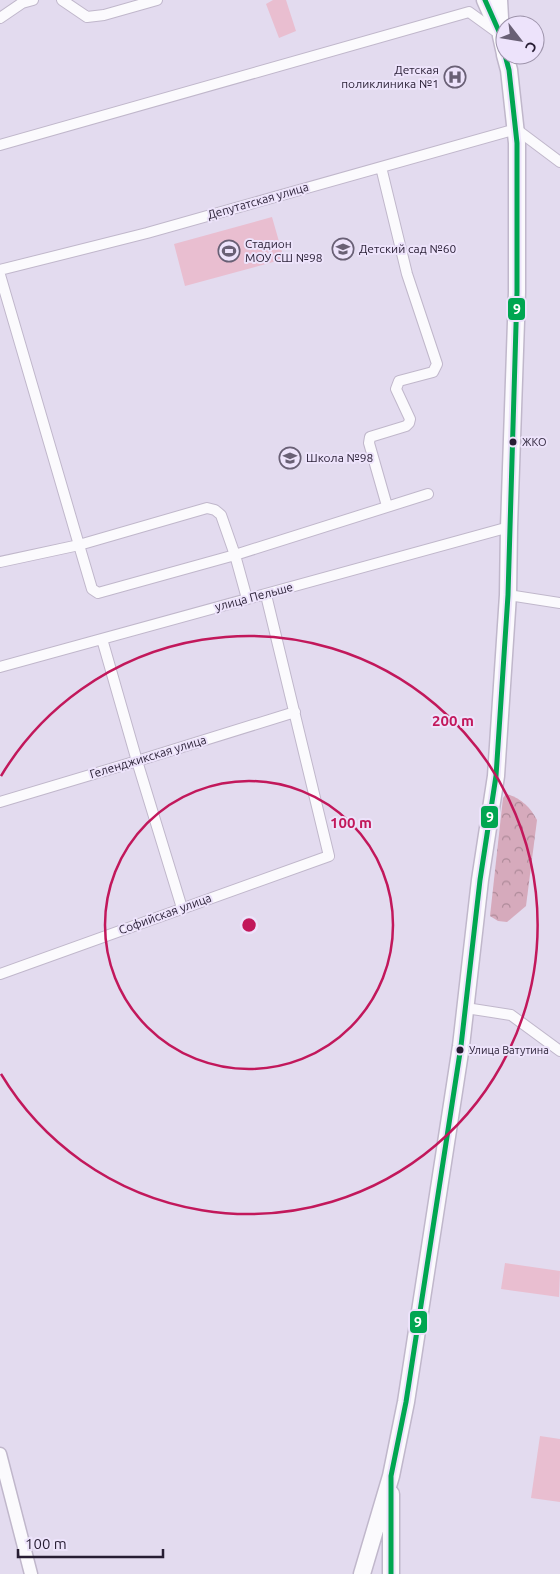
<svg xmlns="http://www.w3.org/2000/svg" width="560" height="1574" viewBox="0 0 560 1574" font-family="Ubuntu,sans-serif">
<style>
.grass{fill:#e9bed0}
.forest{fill:url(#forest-crowns)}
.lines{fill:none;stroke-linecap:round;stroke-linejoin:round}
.minor-casing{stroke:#c0b7cb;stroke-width:12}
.tertiary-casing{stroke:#c0b7cb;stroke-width:15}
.trunk-casing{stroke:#c0b7cb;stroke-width:19}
.minor{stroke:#fbfafd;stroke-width:10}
.tertiary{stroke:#fbfafd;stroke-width:12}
.trunk{stroke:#fbfafd;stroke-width:16}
.bus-1-casing{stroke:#ede3fb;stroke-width:9}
.bus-1{stroke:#00a651;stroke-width:5}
.ring{fill:none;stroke:#c2185b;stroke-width:2.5}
.bus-dot{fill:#271d33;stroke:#ede3fb;stroke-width:2}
.labels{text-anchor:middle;stroke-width:4;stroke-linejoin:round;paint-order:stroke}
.bus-label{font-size:11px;fill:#271d33;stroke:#ede3fb;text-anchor:start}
.poi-label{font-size:12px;fill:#271d33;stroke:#ede3fb;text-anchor:start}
.street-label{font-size:12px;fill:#271d33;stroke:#ede3fb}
.centre{fill:#c2185b;stroke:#ede3fb;stroke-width:2.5}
.ring-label{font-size:15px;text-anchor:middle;font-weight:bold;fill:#c2185b;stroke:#ede3fb;stroke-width:4;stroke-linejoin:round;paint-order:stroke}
.line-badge{stroke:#ede3fb;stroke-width:2}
.badge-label{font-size:14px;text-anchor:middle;font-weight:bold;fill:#fff}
</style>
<defs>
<pattern id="forest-crowns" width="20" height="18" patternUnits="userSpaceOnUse" patternTransform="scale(1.25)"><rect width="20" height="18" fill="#d6aabc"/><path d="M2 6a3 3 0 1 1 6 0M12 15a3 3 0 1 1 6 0" fill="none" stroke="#ae8a99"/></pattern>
</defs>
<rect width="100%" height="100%" fill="#e3dbef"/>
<path class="grass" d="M273,0H286L296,31L279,38L266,4Z
M272,217L284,259L185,286L174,244Z
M505,1263L560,1271L559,1297L501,1289Z
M540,1436L560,1439V1502L531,1498Z"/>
<path class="forest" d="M506,794C521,798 530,807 537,820L526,906L507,922L498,921L490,916L503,798Z"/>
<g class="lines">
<g class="minor-casing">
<path id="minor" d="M62,0L87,17L104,15L157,0
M0,18L22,3L33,0
M0,145L469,12L498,33
M381,167L407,274L437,364L433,372L399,381L396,389L410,419L409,423L406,426L370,437L369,443L387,506
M0,270L147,233L516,129L560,162
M0,275L79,545L0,562
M207,508L215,510L221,515L235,555L98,593L92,589L79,545Z
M508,595L560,603
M249,598L246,595L235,555L428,494
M102,639L137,761L182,908
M0,667L509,527
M0,802L137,761L295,712
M0,974L329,856L266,595
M466,1008L511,1015L560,1051"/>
</g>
<g class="tertiary-casing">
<path id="tertiary" d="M0,1454L31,1574"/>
</g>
<g class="trunk-casing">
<path id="trunk" d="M485,0L497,27
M499,0L501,36L505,54
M362,1574L391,1476L406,1402L461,1046L480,880L496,776L508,595L509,527L517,292V143L509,70L505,55
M391,1574V1494"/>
</g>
<use href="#minor" class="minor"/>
<use href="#tertiary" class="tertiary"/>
<use href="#trunk" class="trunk"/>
<g class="bus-1-casing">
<path id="bus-1" d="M485,0L501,36L505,54
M391,1574V1476L406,1402L461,1046L480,880L496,776L508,595L517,292V143L509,70L505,55"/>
</g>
<use href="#bus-1" class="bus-1"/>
</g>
<g class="ring">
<circle cx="249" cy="925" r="144"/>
<path d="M1 776A289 289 0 1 1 1 1074"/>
</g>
<defs>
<g id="hospital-ring" transform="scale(1.125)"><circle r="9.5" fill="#ede3fb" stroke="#696075" stroke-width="1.5"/><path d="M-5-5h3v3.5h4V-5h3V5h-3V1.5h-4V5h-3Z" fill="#696075"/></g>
<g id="school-ring" transform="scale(1.125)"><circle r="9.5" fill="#ede3fb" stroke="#696075" stroke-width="1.5"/><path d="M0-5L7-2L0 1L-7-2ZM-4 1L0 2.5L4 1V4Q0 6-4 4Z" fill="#696075"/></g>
<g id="stadium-ring" transform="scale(1.125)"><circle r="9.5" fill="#ede3fb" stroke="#696075" stroke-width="1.5"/><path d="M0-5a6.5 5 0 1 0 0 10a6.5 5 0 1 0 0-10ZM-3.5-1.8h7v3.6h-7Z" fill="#696075"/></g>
</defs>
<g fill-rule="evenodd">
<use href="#hospital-ring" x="455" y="77"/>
<use href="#school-ring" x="343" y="249"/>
<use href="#stadium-ring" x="229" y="251"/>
<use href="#school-ring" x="290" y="458"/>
</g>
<g class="bus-dot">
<circle cx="513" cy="442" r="4.5"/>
<circle cx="460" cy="1050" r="4.5"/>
</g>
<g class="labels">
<g class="bus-label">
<text x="522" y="446">ЖКО</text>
<text x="469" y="1054">Улица Ватутина</text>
</g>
<g class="poi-label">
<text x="439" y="74" text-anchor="end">Детская<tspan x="439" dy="14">поликлиника №1</tspan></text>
<text x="245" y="248">Стадион<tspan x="245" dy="14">МОУ СШ №98</tspan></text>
<text x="359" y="253">Детский сад №60</text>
<text x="306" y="462">Школа №98</text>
</g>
<g class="street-label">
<text transform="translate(258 201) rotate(-16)" y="4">Депутатская улица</text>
<text transform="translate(254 597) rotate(-15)" y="4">улица Пельше</text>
<text transform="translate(148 757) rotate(-17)" y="4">Геленджикская улица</text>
<text transform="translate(165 914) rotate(-20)" y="4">Софийская улица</text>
</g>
</g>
<circle cx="249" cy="925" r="8" class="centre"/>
<g class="ring-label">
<text x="453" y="726">200 m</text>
<text x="351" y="828">100 m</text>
</g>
<g class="line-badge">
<rect x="507" y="297" width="19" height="24" rx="5" fill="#00a651"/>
<rect x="480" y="805" width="19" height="24" rx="5" fill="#00a651"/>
<rect x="409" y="1310" width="19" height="24" rx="5" fill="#00a651"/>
</g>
<g class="badge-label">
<text x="517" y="314">9</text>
<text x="490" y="822">9</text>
<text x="418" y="1327">9</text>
</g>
<g transform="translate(520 40) rotate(121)"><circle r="24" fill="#ede3fb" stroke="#9e94ab"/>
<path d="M0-4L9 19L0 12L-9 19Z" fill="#696075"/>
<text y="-8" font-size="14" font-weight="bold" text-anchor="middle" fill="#271d33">С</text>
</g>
<path d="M18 1549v8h145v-8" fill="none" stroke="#271d33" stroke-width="2.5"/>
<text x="25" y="1549" font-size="15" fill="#271d33" stroke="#ede3fb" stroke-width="4" paint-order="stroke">100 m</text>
</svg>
